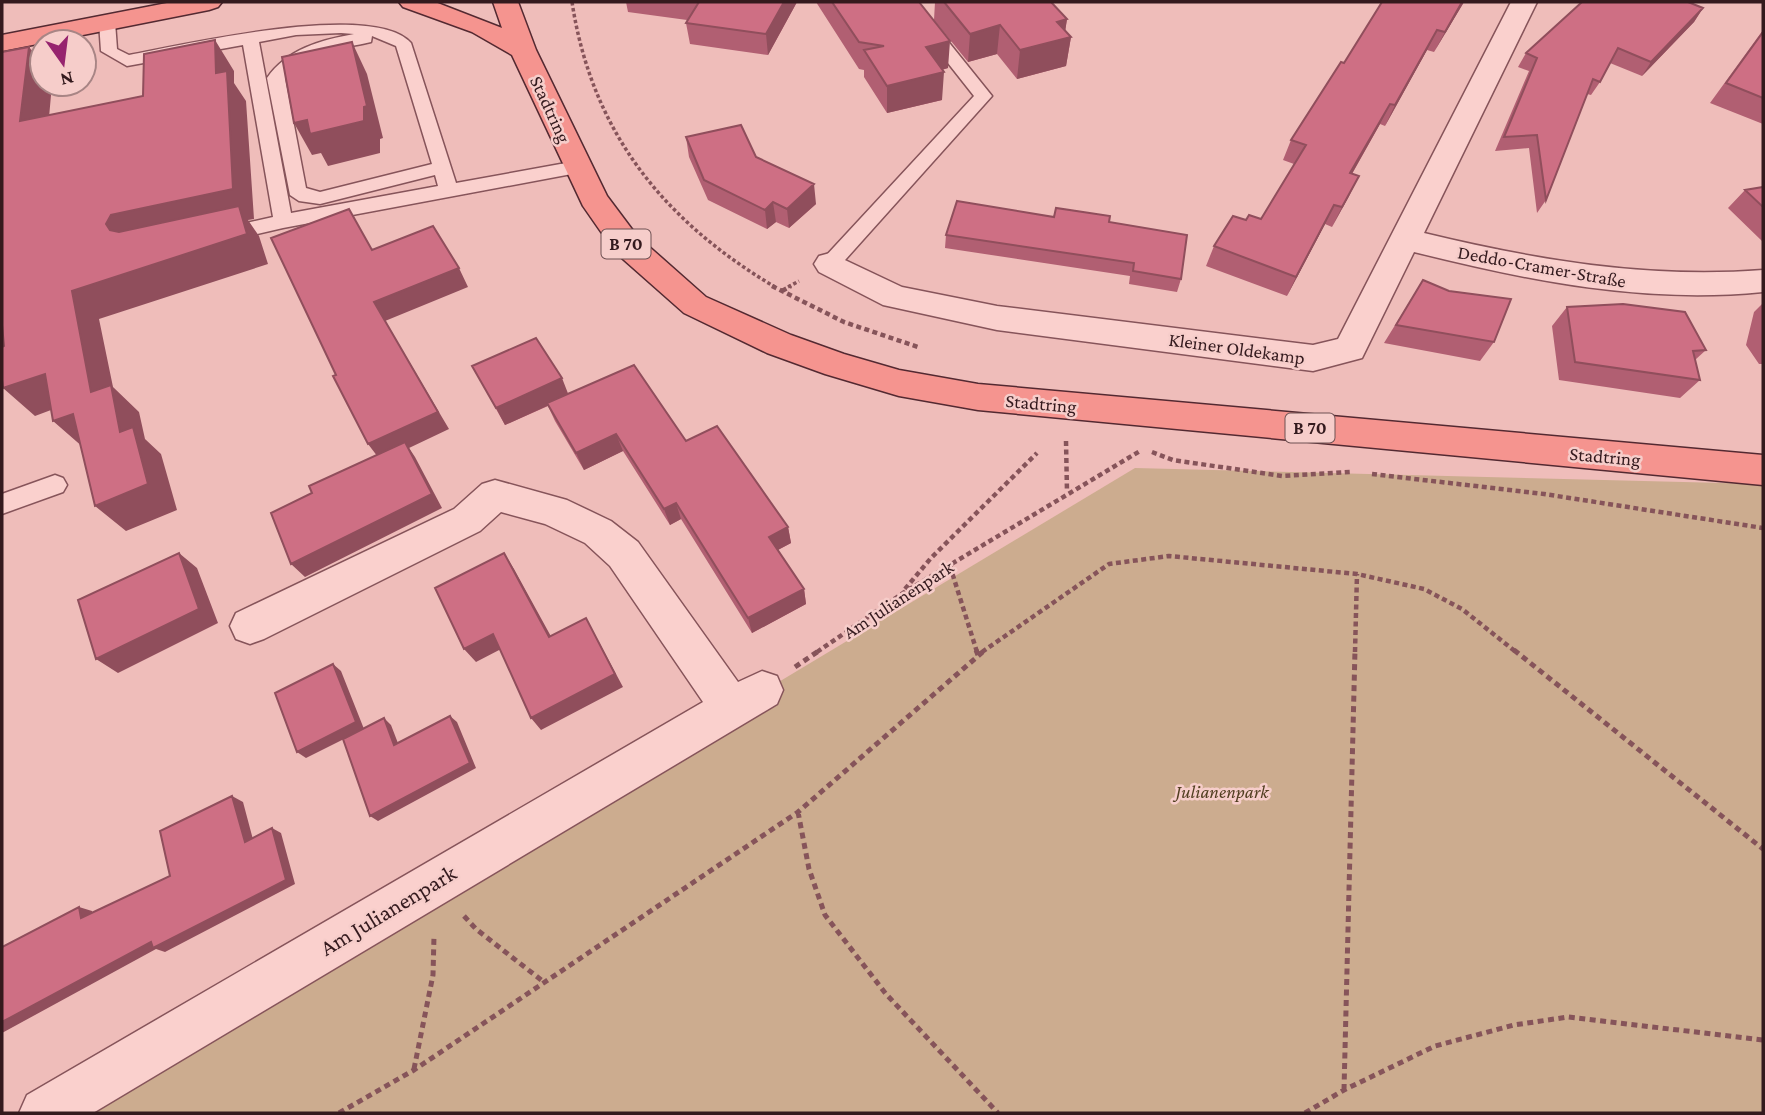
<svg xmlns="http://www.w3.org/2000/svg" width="1765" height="1115" viewBox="0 0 1765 1115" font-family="'Crimson Pro',serif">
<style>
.green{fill:#ccac8f}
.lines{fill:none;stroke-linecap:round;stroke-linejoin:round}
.service-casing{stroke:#86545a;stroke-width:3}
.minor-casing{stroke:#86545a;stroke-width:3}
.primary-casing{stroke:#532931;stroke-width:3}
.path-far2{stroke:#86545a;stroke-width:3.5;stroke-dasharray:3.5 2.5;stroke-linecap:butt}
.path-far1{stroke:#86545a;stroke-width:4.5;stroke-dasharray:5 3.5;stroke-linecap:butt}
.path{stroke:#86545a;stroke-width:5;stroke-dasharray:6 4.5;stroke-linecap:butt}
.service{fill:#fad0cd;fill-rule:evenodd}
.minor{fill:#fad0cd;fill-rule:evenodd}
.primary{fill:#f5948f;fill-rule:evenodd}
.wall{fill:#b15f72}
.shaded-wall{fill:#904e5c}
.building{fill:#ce6f84;stroke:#904e5c;stroke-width:2}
.labels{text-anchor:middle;stroke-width:5;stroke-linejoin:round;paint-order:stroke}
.shield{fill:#f6cdca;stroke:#6e5052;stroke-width:2}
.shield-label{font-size:18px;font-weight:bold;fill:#341a1e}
.street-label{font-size:19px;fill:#341a1e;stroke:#f6cdca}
.park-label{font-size:19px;font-style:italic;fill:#513e20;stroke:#f6cdca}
.near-street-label{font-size:23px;fill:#341a1e;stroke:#f6cdca}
</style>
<rect width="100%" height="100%" fill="#efbdba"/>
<path class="green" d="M1135,468L1763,484V1113H61Z"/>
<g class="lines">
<g class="service-casing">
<path id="service" d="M889,2H907L930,19L992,96L837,269H823L820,264L823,259L974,96L918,25Z
M107,17L115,22L117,49L129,55C184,45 373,0 411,43L456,183L577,161L586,167L577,173L283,228L222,242L215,240L212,235L215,230L273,217L243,45L127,66L101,51L99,22ZM341,33L354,34C321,40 287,49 267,78L290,195L299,201L320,204L435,175L438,186L291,213L259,42L296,35ZM372,36L396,46L432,164L320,192L306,188L285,78C303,50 342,49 371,42Z
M55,475L63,478L67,485L63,492L2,514V494Z"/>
</g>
<g class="minor-casing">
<path id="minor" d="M1511,2H1537L1424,233C1536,260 1647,279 1763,270V292C1644,304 1530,281 1414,252L1362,358L1313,371L997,330L883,305L819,272L814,264L819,256L830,253L902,287L997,306L1313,345L1338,339Z
M495,480L567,500L611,521L638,542L738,682L762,671L777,676L783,690L777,704L93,1113H19L27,1095L703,702L610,566L585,543L545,524L501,512L480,531L264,639L250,644L236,639L230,626L236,613L454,509L482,484Z"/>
</g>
<g class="primary-casing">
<path id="primary" d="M172,2H222L218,7L209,10L2,51V35Z
M399,2H435L502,28L493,2H518L536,50L607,196L637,236L706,297L791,335L844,354L899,370L978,384L1763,455V485L978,410L899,396L825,374L767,353L684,313L615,252L583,206L512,55L472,32L403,7Z"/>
</g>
<path class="path-far2" d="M572,2C592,133 664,221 775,287
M788,287L799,281"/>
<path class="path-far1" d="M772,286L844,322L918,347
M782,291L791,286
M1066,441L1067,492
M1152,452L1173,460L1282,476L1350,472
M1372,474L1544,494L1763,528
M950,566L977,652
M905,589L931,558L1037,453
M817,652L903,593L1140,451
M982,652L1109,564L1169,556L1357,574L1424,589L1462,609L1516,652
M1355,652L1357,574"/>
<path class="path" d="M976,650L978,655
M1514,650L1763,849
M795,667L820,650
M798,812L809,869L825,915L886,994L998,1113
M464,916L476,929L545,983
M414,1069L433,975L434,936
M1344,1090L1355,650
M339,1113L414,1070L798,812L985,650
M1305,1113L1344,1090L1435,1046L1514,1025L1568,1017L1763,1040"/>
<use href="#service" class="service"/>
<use href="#minor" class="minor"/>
<use href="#primary" class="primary"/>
</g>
<path class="wall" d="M626,2H797L768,55L690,44L686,23L687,20L628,12Z
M816,2H919L948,68L942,70V100L887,113L864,77V70L859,69Z
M935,2H1051L1067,19L1065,31L1071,37L1066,66L1017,79L997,54L968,62L934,20Z
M1464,2L1434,52L1427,50L1385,126L1380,124L1352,174L1349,196L1332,227L1325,224L1287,296L1206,266L1214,246L1246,220L1261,219L1294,164L1283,160L1291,140L1344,63Z
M1703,8L1694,22L1642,76L1610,63L1600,82L1591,95L1587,94L1546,200L1537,213L1529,148L1495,151L1529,71L1518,67L1526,53Z
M1763,30V124L1710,103Z
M686,137L756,157L816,204L789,228L776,222L767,229L708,200L689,157Z
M1763,187V242L1728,208L1745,190Z
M1054,217L1109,222L1181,279L1177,292L1129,284L1130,276L945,248L946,235Z
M1423,280L1494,342L1480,361L1384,343Z
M1763,303V364H1759L1746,345L1754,312Z
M1567,307L1706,350L1695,360L1700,380L1680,398L1559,380L1552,326Z
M472,366L568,394L686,441L788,527L791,543L778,550L804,589L806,604L752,633L681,519L670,525L623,451L584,470L555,421L548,406L505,425Z"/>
<path class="shaded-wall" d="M784,2H797L768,55L766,34Z
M1462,2H1464L1434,52L1445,32Z
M1703,8L1694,22L1642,76L1651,62Z
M1067,19L1064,39L1071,37L1066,66L1017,79L1020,50L1057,22Z
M1000,25L997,54L968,62L970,34Z
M1437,30L1427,50L1385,126L1395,105Z
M215,40L234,71V83L246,101L254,219L248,220L259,236L268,264L99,319L113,387L139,412L145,439L161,454L177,510L126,531L95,506L120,432L91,392L72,291L135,244L110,230L106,224L111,215L216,73Z
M950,41L948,68L925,74L926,47Z
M352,42L367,74L383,138L380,139V153L328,166L321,153L312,155L294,123L307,120Z
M29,47L42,63V84H52L46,151L20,121Z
M944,72L942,100L887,113V86Z
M1390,104L1380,124L1341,193L1350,173Z
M1359,176L1349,196L1332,227L1342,207Z
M814,184L816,204L789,228L787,209Z
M773,202L776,222L767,229L765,210Z
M1334,205L1325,224L1287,296L1296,277Z
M459,268L468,287L385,321L449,429L409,448L415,457L442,508L305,577L291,564L381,461L368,444L374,302Z
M45,374L75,401L35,416L3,388Z
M562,378L569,396L505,425L496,408Z
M73,414L84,448L53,421Z
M616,434L623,451L584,470L576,453Z
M676,503L681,519L670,525L664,509Z
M788,527L791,543L772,553L769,537Z
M179,553L197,568L218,623L118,673L96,659Z
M504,553L514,569L559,651L549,637Z
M804,589L806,604L752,633L748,618Z
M586,618L623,687L541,730L531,718Z
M493,634L503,648L476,662L464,649Z
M333,664L341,671L364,729L306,758L297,752Z
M450,716L457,722L476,768L378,821L370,816Z
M384,718L391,725L401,751L394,745Z
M232,796L243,802L255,847L245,842Z
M272,828L281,833L295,884L165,952L156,949L2,1033V1022Z
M79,907L92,911L95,922L81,918Z"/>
<path class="building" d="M699,2H784L766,34L686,23Z
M832,2H919L950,41L926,47L944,72L887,86L864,50L884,46L859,42Z
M944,2H1051L1067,19L1057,22L1071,37L1020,50L1000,25L970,34Z
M1382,2H1462L1445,32L1437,30L1395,105L1390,104L1350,173L1359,176L1342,207L1334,205L1296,277L1214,246L1233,216L1246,220L1249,215L1261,219L1306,145L1291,140L1341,62L1344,63Z
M1582,2H1688L1703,8L1651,62L1618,48L1600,82L1593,79L1546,200L1537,135L1504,137L1537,58L1526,53Z
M1763,32V98L1726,83Z
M215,40L216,73L227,71L233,189L111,215L106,224L110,230L119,232L239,206L247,234L72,291L91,392L111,385L120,432L133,427L148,484L95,506L73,414L53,421L45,374L3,388L2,380V347L4,346L2,325V52L29,47L20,121L143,96L144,54Z
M352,42L367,106L364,107V121L310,134L307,120L294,123L282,57Z
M741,125L756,157L814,184L787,209L773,202L765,210L704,180L686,137Z
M1763,187V207L1745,190Z
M957,201L1054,217L1056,208L1110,216L1109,222L1187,235L1181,279L1133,271L1134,263L946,235Z
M349,209L372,250L433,226L459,268L374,302L438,412L368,444L333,376L336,375L271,238Z
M1423,280L1449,291L1511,299L1494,342L1396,325Z
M1623,304L1685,312L1706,350L1693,351L1700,380L1575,362L1567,307Z
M536,338L562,378L496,408L472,366Z
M634,365L686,441L717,426L788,527L769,537L804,589L748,618L676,503L664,509L616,434L576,453L547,403Z
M405,442L432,494L291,564L271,513L312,493L309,486Z
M179,553L199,609L96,659L78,600Z
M504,553L549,637L586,618L615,674L531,718L493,634L464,649L435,588Z
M333,664L356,722L297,752L275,693Z
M450,716L470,763L370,816L343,739L384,718L394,745Z
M232,796L245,842L272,828L286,880L153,948L151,942L2,1022V947L79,907L81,918L170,876L160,831Z"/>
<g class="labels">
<g class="shield">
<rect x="601.5" y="229.5" width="49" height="29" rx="5"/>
<rect x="1285.5" y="413.5" width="49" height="29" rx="5"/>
</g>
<g class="shield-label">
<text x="626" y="250">B 70</text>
<text x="1310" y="434">B 70</text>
</g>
<g class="street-label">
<text transform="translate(551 109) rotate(65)" y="7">Stadtring</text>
<text transform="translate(1542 266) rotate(10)" y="7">Deddo-Cramer-Straße</text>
<text transform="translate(1237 348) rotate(8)" y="7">Kleiner Oldekamp</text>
<text transform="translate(1041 403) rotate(5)" y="7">Stadtring</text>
<text transform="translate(1605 456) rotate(5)" y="7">Stadtring</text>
<text transform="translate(898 599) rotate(-33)" y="7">Am Julianenpark</text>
</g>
<g class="park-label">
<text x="1222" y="798">Julianenpark</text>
</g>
<g class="near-street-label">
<text transform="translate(388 910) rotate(-31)" y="8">Am Julianenpark</text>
</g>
</g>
<rect width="1765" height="1115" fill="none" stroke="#341a1e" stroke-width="7"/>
<g transform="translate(63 63) rotate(166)"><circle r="33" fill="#f6cdca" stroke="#a88585" stroke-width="2"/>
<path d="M0-5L12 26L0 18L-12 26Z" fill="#96236e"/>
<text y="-10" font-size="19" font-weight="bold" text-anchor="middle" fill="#341a1e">N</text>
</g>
</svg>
